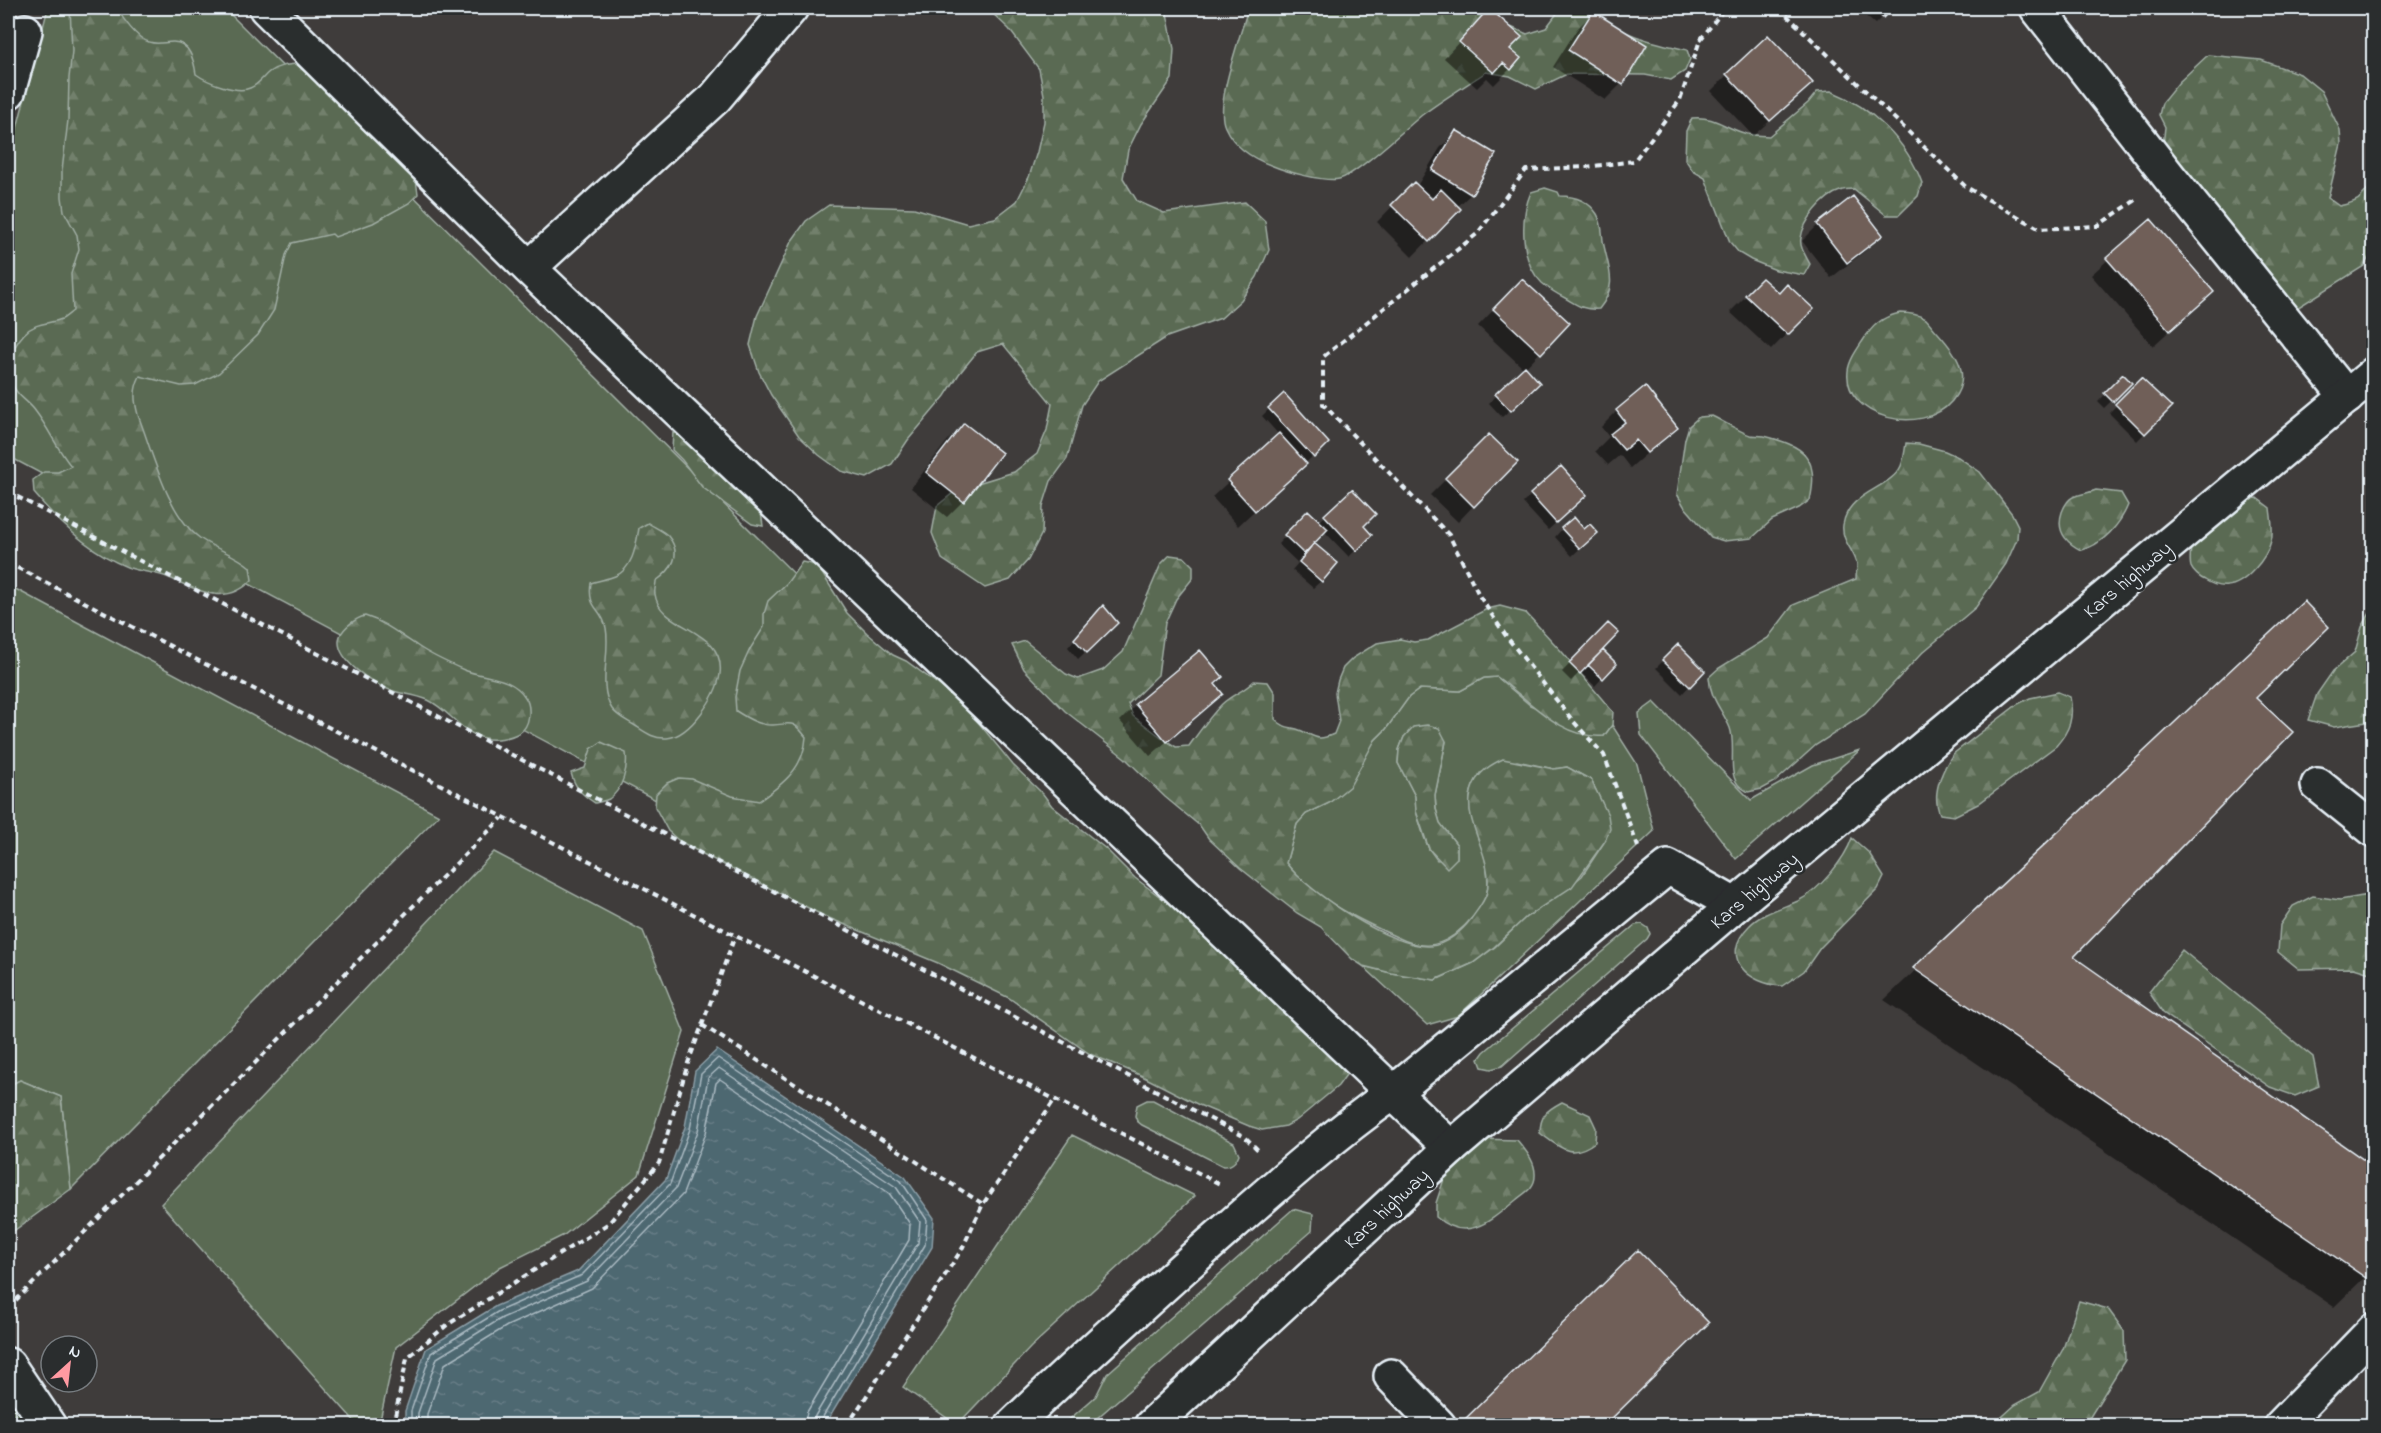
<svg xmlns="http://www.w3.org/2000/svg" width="2381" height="1433" viewBox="0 0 2381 1433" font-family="'Indie Flower',sans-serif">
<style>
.grass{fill:#5a6a52;stroke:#a1aea5;stroke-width:1.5;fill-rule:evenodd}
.forest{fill:url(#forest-firs);stroke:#a1aea5;stroke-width:1.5}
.water{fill:url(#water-ripples);stroke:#8b9ea7;stroke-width:1.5}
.shadow{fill:#0007;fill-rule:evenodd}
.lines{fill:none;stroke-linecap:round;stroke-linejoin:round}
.shore{stroke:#aabac2;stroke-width:1.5}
.building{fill:#6f5e58;stroke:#e8f1f8;stroke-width:1.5}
.minor-casing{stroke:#e8f1f8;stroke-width:38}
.major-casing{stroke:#e8f1f8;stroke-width:38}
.path{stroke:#e8f1f8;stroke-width:4;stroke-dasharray:6 4.5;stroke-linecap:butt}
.minor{stroke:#2a2d2e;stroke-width:33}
.major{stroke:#2a2d2e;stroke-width:33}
.labels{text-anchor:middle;stroke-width:5;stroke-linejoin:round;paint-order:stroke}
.street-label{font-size:20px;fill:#e8f1f8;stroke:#2a2d2e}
</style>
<defs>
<pattern id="forest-firs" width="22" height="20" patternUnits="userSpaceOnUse" patternTransform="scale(1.5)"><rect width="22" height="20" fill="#5a6a52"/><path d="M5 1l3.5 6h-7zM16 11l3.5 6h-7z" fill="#72806c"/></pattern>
<pattern id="water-ripples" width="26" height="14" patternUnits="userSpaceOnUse" patternTransform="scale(1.5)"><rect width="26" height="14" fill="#4d6771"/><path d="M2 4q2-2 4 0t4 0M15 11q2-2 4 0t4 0" fill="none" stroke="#677d86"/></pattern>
</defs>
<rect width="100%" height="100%" fill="#3f3c3b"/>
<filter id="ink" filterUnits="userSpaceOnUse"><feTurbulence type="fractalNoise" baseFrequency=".0167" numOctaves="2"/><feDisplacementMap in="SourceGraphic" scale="12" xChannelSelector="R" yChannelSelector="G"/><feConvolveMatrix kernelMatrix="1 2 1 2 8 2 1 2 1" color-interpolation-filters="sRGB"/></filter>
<g filter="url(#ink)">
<path class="grass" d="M48,8H224L1026,804L1253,1117L8,456V163Z
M8,585L439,815L71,1189L61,1097L20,1080L8,1086Z
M1497,677L1530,705L1604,736L1612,725L1637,764L1654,831L1458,1016L1427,1025L1363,966L1391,973L1436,980L1473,963L1495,947L1526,917L1538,910L1582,876L1605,841L1602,803L1591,780L1567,767L1554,769L1517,761L1480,773C1476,781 1470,789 1470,798C1468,817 1478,833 1483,851C1486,862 1489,880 1487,892C1483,908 1467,925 1454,935C1436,948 1419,948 1399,938C1359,920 1314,899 1286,863L1297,824L1306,814L1329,803L1363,762L1368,750L1375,740L1386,729L1409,697L1420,689L1460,691L1484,678ZM1404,737L1446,742L1435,795L1436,809L1440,823L1457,845V858L1437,860L1429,849L1424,837L1416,811L1415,796L1398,763L1399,750Z
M1654,702L1751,800L1813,765L1860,750L1736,859L1641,735L1639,713Z
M494,852L643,931L684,1032L639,1175L564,1235L500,1267L396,1347L379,1425H358L161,1204Z
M1642,924L1648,928L1650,934L1647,939L1502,1066L1491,1069L1482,1067L1479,1059L1484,1052L1635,925Z
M1147,1100H1153L1234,1143L1239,1154C1236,1162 1232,1166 1223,1166L1142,1125L1137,1121L1135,1116L1137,1105Z
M1072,1135L1195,1196L1031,1347L957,1425L903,1387Z
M1293,1209L1313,1214L1312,1231L1089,1425H1063L1096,1396L1107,1374Z
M8,1389L30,1425H8Z"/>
<path class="forest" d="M70,8H117C123,19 136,38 149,42C158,45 164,42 173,42C190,42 194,61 196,74C207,82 237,94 250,88C258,85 263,77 269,72C277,66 286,65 296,64L328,91L416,180L418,194L409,203L373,223L335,237L332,234L292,243L286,255L274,310L258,335L219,373L195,385L181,386L140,376C133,390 134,400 138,415C153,453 167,515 201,539C217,550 235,554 250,567L252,580C225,608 196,589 167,577C155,572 140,572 127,567C90,552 59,523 34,493L33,480L44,472H58L71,466C57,449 49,429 36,412C31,404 22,399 17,392C3,375 10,349 24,334C35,322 49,324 62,319C66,317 70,313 73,311L71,274L79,249L77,235L64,211L62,197V171L68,120L69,78L72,51Z
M989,8H1166L1174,49L1172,79L1141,124L1128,150L1123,178L1137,201L1164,213L1245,202L1265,221L1269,250L1257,277L1241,300L1221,318L1167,337L1098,381L1082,405L1067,459L1051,481L1043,506L1042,533L1028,560L1010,580L985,588L942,559L932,533L937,506L958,489L1014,472L1037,454L1047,430L1052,404L1003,344L977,352L959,374L945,396L908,440L892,464L867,478L841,471L819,455L799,436L771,395L759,372L750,345L757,316L791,242L806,221L829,205L914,208L968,224L995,218L1017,201L1029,177L1037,152L1044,122V95L1039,69L1009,29L989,10Z
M1248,8H1491L1506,25L1527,34L1546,28L1561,8H1597L1596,11C1623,37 1652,42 1687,50L1690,59L1685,71L1671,80L1645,75L1567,74L1536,89L1510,76L1486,72C1465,86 1442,100 1422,115C1406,128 1355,176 1339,179C1325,182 1287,172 1273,166C1253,159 1234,147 1225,127C1214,104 1242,33 1248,8Z
M2208,55L2261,60L2300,74L2321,91L2340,130L2341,144L2328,198L2339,206C2361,201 2360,199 2373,182V251L2364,266L2297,308L2163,146L2165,127L2159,115L2162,103L2179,82Z
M1831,91C1871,107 1907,141 1922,183L1918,196L1899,215H1886L1854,189C1849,189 1844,189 1840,191C1824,196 1803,221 1801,238C1799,247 1806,256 1810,264L1804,275L1776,270L1751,260L1739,253L1730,242L1705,178L1693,171L1685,159L1686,131L1692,118C1716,116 1723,127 1744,133C1752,136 1761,135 1769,136L1808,103L1817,92Z
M1545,188L1558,192L1560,196C1575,196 1588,200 1597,214C1602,222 1602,232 1603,241C1608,268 1619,285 1599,309C1583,310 1579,306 1565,298C1557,294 1549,289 1542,283C1520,262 1520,218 1531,192Z
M1900,313C1909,313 1918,314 1926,319C1930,323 1934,329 1938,333C1956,353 1973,375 1952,401C1922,437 1843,418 1848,371C1849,361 1856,351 1862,342C1872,326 1881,317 1900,313Z
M1712,416C1720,420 1743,433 1750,435C1754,436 1759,435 1764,436C1803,446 1820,456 1810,500L1799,508L1772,520L1752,538L1724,541L1711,537L1684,506L1677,494L1685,439L1689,426L1699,417Z
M673,432L685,436L711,467L761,512L763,526L752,524L702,487L682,460L672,450Z
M1906,443L1919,444L1945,451L1958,457L1980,472L2012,514L2018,526L2017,539L2006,564L1976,607L1923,652L1865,714L1816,745L1775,782L1762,789L1748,792C1745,790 1739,787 1737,783C1728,771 1736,744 1730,728C1722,709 1710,699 1709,677L1719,668L1768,638L1793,605L1856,579C1856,574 1857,569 1857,564C1854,550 1841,541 1843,525C1848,491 1891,489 1901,466C1904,459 1905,450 1906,443Z
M2096,490L2121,493L2128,505C2120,525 2102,545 2081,550C2065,542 2056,530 2062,512C2064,507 2068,499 2073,497C2080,494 2089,493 2096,490Z
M2257,498L2270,508C2271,518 2274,531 2271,541C2267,558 2245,585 2227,586C2219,587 2211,584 2205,580C2200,578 2193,572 2191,567C2189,561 2191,550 2191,543L2238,500Z
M648,523C654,527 664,531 668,536C683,554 672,570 656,581C656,585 654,590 655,594C659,630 726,628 720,674C717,696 690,736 667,738C653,739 645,732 634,725C626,720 618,717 612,709C597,686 611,654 606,628C602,607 587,610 591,583C599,580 608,579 615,576C633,569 636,545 639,528Z
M1170,555L1184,557L1193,566V578L1176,599L1165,623L1158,675L1128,704L1133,716L1165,740L1176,747L1189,746C1199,732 1210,716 1222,704C1233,694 1243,692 1254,681L1268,682L1275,693V719C1288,731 1289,725 1302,731C1317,738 1318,741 1334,734L1339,721L1335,693L1338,680L1343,668L1353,658L1377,643L1400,639L1414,642L1428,640L1487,609L1500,606L1526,613L1563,653L1613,712L1612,725L1604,736C1561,740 1529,699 1497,677L1484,678L1460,691L1420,689L1409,697L1386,729L1375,740L1350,786L1329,803L1306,814L1297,824L1286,863C1309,893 1392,948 1430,946C1446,945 1462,931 1471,919C1476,912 1485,901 1487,892C1494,859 1466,827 1470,798C1472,778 1485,767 1503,759L1554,769L1567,767L1591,780L1608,815L1610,829L1605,841L1572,887L1526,917L1494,947L1473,963L1435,980L1391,973L1363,966L1352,959L1321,927L1297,913L1240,868L1209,839L1200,826L1165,797L1125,758L1065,711L1024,669L1012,645L1025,641L1066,674L1078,679L1103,670L1123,652L1161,564Z
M802,562L817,565L847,613L867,633L893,655L906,661L961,701L1013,765L1043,794L1052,806L1106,849L1135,878L1206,931L1348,1062L1346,1075L1338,1086L1297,1120L1286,1126L1262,1130L1249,1126L1199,1105L1140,1075L1090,1054L1009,998L938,963L824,916L699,852L678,840L668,831L655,807L656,794L667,783L679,778L692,779L732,796L759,801C783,784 804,768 806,737C792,719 792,724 773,725C760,726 747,718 736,711L735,697L740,671L750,649L764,627V614L768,601L787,583Z
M2373,608V721L2334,727L2308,720L2317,694L2333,671L2355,652L2362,627Z
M365,616C387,623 397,633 416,645C430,655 448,663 464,670C484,678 512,676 525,697C532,707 530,727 519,733C510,738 494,741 484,738C461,733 448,709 428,700C417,695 404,694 393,691C375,686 332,658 340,636C344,627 356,618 365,616Z
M2058,692L2070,697C2074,718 2070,730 2056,746L1978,804L1954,816L1940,814C1931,794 1941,772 1953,754L2018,704L2030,698Z
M1427,725L1439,728L1446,741L1435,795L1436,809L1440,823L1457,845V858L1447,868L1429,849L1416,811L1415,796L1398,763L1399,750L1404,737L1413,727Z
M601,742L626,753C628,768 623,789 609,799C605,801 599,802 595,803C582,795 575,788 571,773L585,768L591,749Z
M1852,838L1869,853L1884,877L1878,889L1820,948L1804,971L1782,986C1749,984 1718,958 1749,926C1761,913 1782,908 1798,901C1819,891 1845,859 1852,838Z
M2368,895L2373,898V974L2354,968L2299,969L2278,952L2280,925L2293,906L2313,896L2340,900Z
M2182,950L2313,1057L2319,1086L2295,1096L2270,1087L2163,1013L2149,992Z
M20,1080L61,1097L71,1189L8,1235V1086Z
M1562,1102L1590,1115L1596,1128L1595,1142C1571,1160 1560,1148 1540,1133C1540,1115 1547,1110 1562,1102Z
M1478,1139L1517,1140C1526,1151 1536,1162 1535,1176C1535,1188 1524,1193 1516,1200C1491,1220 1467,1244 1436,1217V1203L1449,1164Z
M2079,1301L2108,1309L2124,1331L2125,1360L2085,1425H1993L2015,1405L2039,1392L2063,1349Z"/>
<path class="water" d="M717,1050L905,1177L934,1218L932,1247L825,1425H405V1411L426,1349L496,1306L578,1271L666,1179L685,1127L695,1071Z"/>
<path class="shadow" d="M1870,8H1891L1875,24L1863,14Z
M1489,10L1510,69L1494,85L1487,78L1477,88L1444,58Z
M1593,13L1621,84L1605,100L1553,67L1577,29Z
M1727,75L1795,98L1753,136L1711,91Z
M1456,132L1471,194L1457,207L1459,209L1412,257L1377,222L1414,184L1417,186L1440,148ZM1423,191L1435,198L1432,201Z
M1853,198L1881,235L1865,251L1831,278L1802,241L1818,225Z
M2151,221L2212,292L2153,346L2091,275Z
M1762,280L1778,295L1811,309L1771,350L1730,312Z
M1506,297L1568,323L1525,368L1531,391L1502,417L1489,403L1524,369L1478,326Z
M2123,376L2130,383L2104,408L2098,402Z
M2141,380L2170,407L2137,441L2109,413Z
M1269,409L1327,443L1238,526L1212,497L1279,435L1262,416Z
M1617,411L1676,428L1630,468L1620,455L1608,465L1595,451L1609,437L1601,427Z
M964,425L963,501L947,517L911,488L948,440Z
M1489,436L1515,462L1458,522L1430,495Z
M1352,491L1362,526L1370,535L1349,557L1324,531L1312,543L1321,581L1313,588L1292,570L1298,563L1278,544L1308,512L1319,522Z
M1531,495L1578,503L1548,530L1523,503Z
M1562,529L1588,541L1572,556L1555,537Z
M2304,603L2254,699L2072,957L2365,1277L2334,1307L1884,1000Z
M1095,615L1116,623L1078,659L1068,647Z
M1608,625L1601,650L1615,664L1595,686L1580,672L1571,681L1562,672Z
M1678,646L1703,671L1682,694L1656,668Z
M1214,684L1221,694L1150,756L1120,721L1136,705Z"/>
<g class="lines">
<path class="shore" d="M411,1426V1411L431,1353L499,1311L582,1275L670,1184L690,1129L701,1074L718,1058L901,1181L927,1220L925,1245L821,1420V1426
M418,1426V1413L437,1358L502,1318L587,1281L676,1188L698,1131L708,1078L719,1068L896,1187L920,1222L918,1243L815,1416L813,1426
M427,1426V1414L445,1364L507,1326L592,1288L683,1194L706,1133L716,1083L720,1079L889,1193L910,1224L909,1240L807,1412L804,1426"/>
</g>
<path class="building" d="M1489,8L1522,37L1510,49L1521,58L1511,70L1503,63L1494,73L1459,42Z
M1872,8H1893L1883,18Z
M1593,11L1647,45L1623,85L1568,50Z
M1768,35L1813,83L1770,121L1726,74Z
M1456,130L1496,154L1472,195L1432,170Z
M1414,182L1432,199L1441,189L1461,209L1429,242L1391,205Z
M1853,196L1883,235L1847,263L1817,224Z
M2151,219L2214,292L2170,331L2106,258Z
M1762,278L1779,293L1787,284L1814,309L1788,335L1745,295Z
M1522,279L1570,323L1541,354L1493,309Z
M1525,366L1540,383L1511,411L1495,394Z
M2123,374L2132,383L2113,402L2104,393Z
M2141,378L2172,407L2145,434L2115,404Z
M1645,386L1678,428L1647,453L1636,440L1624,450L1610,434L1625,422L1616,410Z
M1284,393L1329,443L1314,458L1268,408Z
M964,423L1002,453L964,502L926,472Z
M1279,433L1307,464L1255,511L1227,480Z
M1489,434L1518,462L1474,507L1445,478Z
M1561,466L1587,495L1556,523L1530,494Z
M1352,489L1376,514L1364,526L1372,535L1357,551L1324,515Z
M1308,510L1328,529L1304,554L1284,535Z
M1574,517L1584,529L1590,524L1598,533L1580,549L1561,528Z
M1314,543L1338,563L1322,582L1299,562Z
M2304,601L2329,627L2256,698L2293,732L2074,957L2374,1167V1267L2366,1278L1913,968Z
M1103,605L1118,623L1087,653L1074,639Z
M1608,623L1619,633L1580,674L1569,663Z
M1678,644L1705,671L1690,687L1662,660Z
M1200,650L1223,677L1215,684L1223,694L1167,742L1135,704Z
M1603,650L1617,664L1603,679L1588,665Z
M1638,1250L1709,1323L1604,1426H1467L1463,1421Z"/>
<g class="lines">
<g class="minor-casing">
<path id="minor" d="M266,8L529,268L1451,1148
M2037,8L2170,178L2347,397
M8,92L25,31
M529,268L715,98L791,8
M2318,785L2374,830
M8,1365L49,1426
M1391,1376L1439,1426
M1012,1426C1077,1363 1144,1303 1211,1243C1270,1191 1329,1138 1394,1092L1668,867L1735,905
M2281,1426L2374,1330"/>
</g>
<g class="major-casing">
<path id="major" d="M1151,1426L1451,1148L1735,905L2374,374"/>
</g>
<path class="path" d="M1779,8L1966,187L2040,229L2097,226L2139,198
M8,492L1245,1137L1259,1151
M8,563L1222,1185
M1638,847L1604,755L1573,721L1506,636L1480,597L1449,535L1323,404V357L1477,234L1526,170L1586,167L1634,161L1680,100L1700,40L1725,8
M702,1025L983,1204
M8,1308L502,818
M393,1426L407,1358L447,1325L609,1223L659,1163L688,1063L735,936
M847,1426L962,1249L983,1204L1055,1099"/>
<use href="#minor" class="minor"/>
<use href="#major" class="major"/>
</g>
</g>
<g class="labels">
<g class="street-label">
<text transform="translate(2127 579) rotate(-40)" y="7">Kars highway</text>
<text transform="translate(1754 890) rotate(-40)" y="7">Kars highway</text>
<text transform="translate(1386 1208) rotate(-43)" y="7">Kars highway</text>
</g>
</g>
<rect width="2381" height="1433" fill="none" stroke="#2a2d2e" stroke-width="30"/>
<rect x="15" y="15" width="2351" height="1403" fill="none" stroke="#e8f1f8" stroke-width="2" filter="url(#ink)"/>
<g transform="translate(69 1364) rotate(27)"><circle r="28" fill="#2a2d2e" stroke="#767b7f" stroke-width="1.5"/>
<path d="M0-4.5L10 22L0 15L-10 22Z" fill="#ff9aa2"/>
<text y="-9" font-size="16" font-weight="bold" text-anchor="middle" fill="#e8f1f8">N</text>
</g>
</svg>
